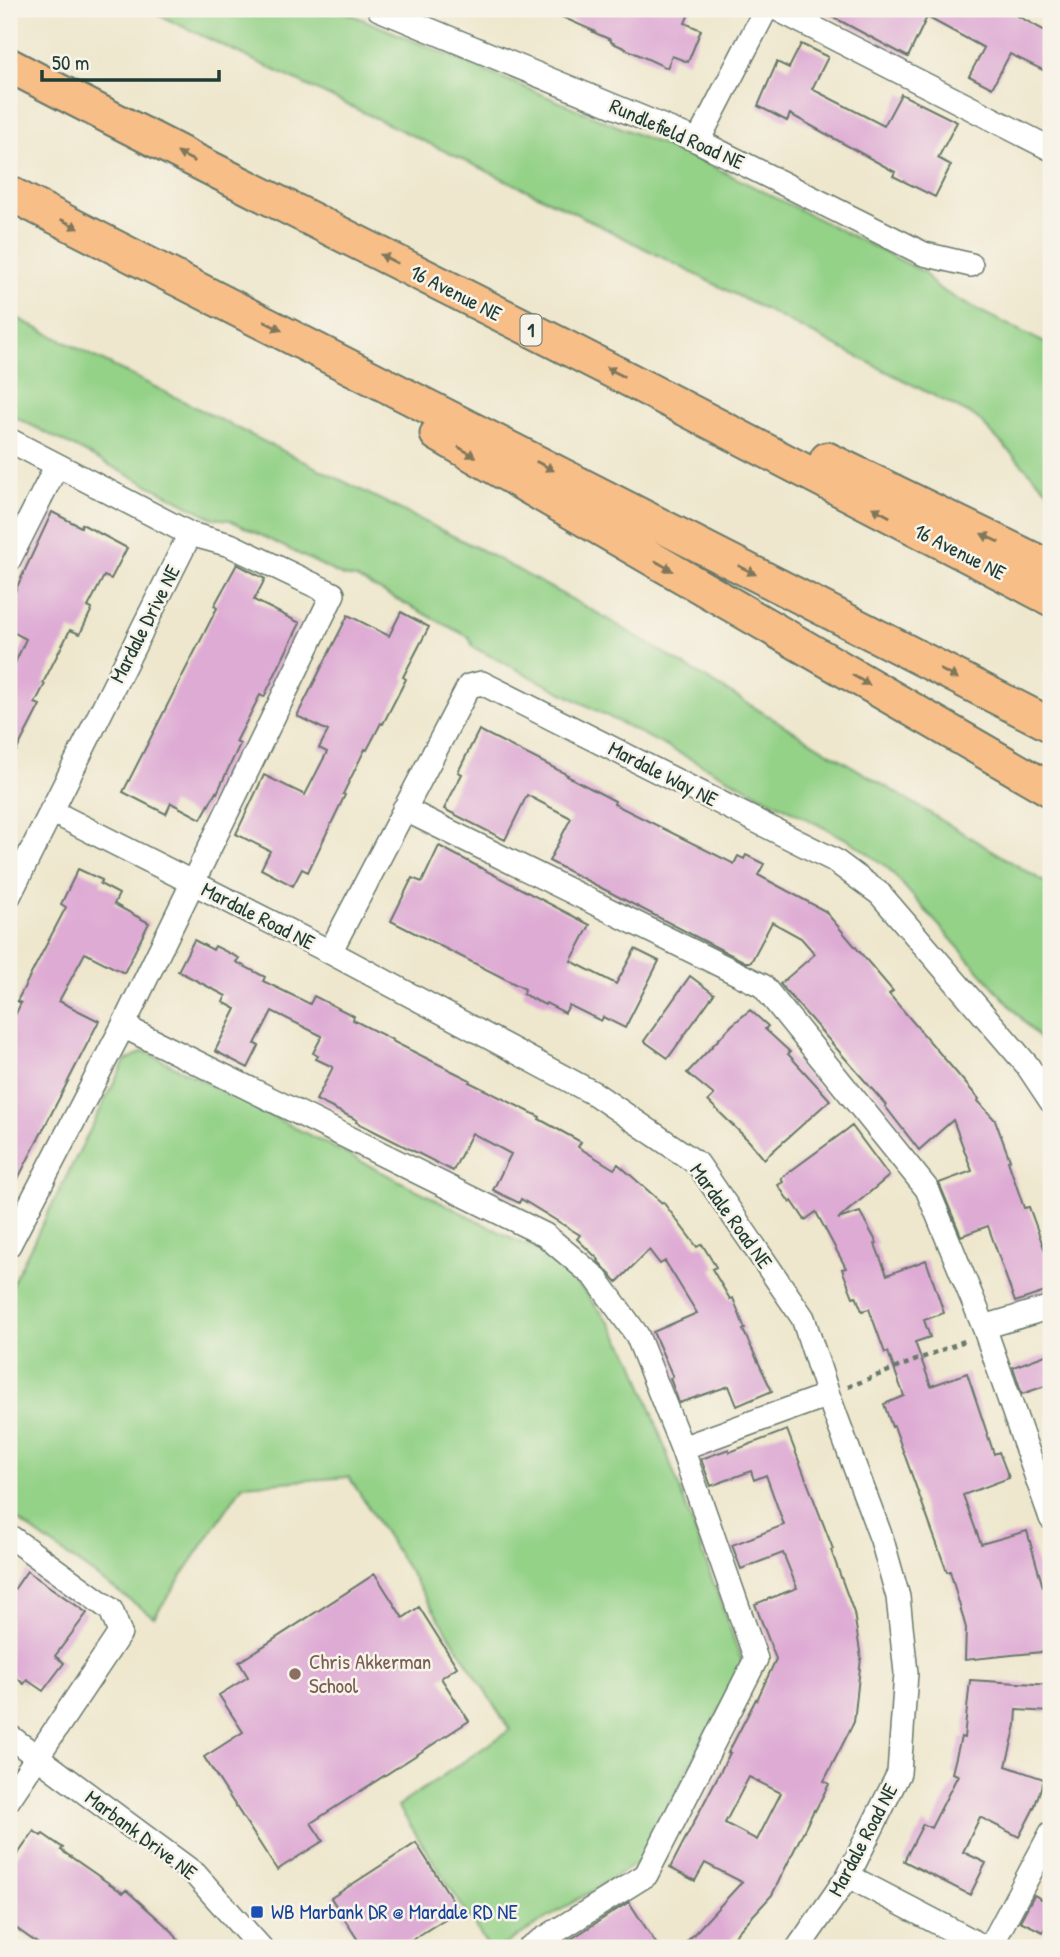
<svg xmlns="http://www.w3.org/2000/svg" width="1060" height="1957" viewBox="0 0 1060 1957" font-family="'Patrick Hand',sans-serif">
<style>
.green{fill:#94d288;stroke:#5a885e;stroke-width:2}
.building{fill:#deabd4;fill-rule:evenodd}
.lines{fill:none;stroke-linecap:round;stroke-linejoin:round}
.minor-casing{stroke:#67786a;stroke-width:26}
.highway-casing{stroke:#67786a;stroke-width:37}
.path{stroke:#67786a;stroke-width:4.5;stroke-dasharray:5 5;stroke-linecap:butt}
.minor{stroke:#fff;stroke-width:23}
.highway{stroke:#f7be88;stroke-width:33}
.oneway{fill:#80775a}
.education-dot{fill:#8d6e63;stroke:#f7f3e8;stroke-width:2.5}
.transit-dot{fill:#1a4fb4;stroke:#f7f3e8;stroke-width:2.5}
.labels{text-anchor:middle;stroke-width:5;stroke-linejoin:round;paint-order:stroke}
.shield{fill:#f7f3e8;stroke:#60746a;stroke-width:2}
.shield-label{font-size:19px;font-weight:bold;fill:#1f3d34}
.street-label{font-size:21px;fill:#1f3d34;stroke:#f7f3e8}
.education-label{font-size:21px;fill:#785e54;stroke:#f7f3e8;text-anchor:start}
.transit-label{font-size:21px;fill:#164399;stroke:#f7f3e8;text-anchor:start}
</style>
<rect width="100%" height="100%" fill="#f7f3e8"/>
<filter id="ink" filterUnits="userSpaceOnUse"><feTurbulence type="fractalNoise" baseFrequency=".0143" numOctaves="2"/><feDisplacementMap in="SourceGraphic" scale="14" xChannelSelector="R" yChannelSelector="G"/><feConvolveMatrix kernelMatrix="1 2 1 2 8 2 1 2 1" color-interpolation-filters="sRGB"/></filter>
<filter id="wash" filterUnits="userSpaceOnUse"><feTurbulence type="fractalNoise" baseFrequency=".00686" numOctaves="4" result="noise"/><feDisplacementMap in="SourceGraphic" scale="28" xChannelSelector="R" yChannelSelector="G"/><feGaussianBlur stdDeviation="1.57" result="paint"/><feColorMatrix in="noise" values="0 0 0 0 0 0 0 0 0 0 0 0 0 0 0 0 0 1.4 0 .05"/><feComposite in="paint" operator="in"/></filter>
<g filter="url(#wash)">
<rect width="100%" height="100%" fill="#eee7cd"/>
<path class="green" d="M146,9H338L710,165L924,272L935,286L962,302L1051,346V490L1050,493L976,417L571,211Z
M9,314L481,550L599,614L1051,886V1038L1044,1044L888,868L852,842L473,647L469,637L356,578L343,576L230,520L213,518L9,414Z
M144,1051L545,1255L583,1290L609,1322L634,1362L743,1665L640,1861L499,1948H489L398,1806L510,1730L349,1477L243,1485L154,1617L9,1514V1290L125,1061Z"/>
<g id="blocks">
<path class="building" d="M544,9H691L685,23L701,30L688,62L672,56L667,68L611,42V40L593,32L594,31Z
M818,9H1005L1051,34V74L1010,54L992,88L969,76L984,48L927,17L908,57Z
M801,44L828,57L812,89L884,126L901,94L957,122L938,158L951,165L935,197L893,176L895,172L790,114L787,121L758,106L777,62L789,68Z
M52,512L81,527L82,524L127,548L111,579L104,576L88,607L92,609L80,634L70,630L43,683L45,684L35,703L40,705L9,765V676L26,639L9,630V604Z
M237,564L265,579L254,600L300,623L264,697L260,695L236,742L240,744L217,793L216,792L201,819L171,803L166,814L123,792L217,608L214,606Z
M401,612L429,627L403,677L406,679L383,724L381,723L367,750L365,749L343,794L345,795L308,872L302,869L293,886L261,869L270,851L236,834L264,775L305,795L327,752L319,748L328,731L297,716L348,615L389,636Z
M479,730L568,775L567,776L615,801L614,804L734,864L738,856L744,859L746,855L764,864L758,875L825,911L893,991L889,994L979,1099L978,1101L995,1120L1010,1160L1008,1161L1024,1208L1029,1207L1048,1259L1051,1257V1290L1015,1302L988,1226L961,1236L939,1183L972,1171L953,1120L919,1150L885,1106L886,1105L780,984L815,954L801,938L772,922L751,962H745L549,861L571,818L527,795L505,840L444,809L462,774L458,772Z
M439,846L590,925L571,961L616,984L635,949L659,961L625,1028L603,1017L601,1021L569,1005L565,1013L546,1003L545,1005L523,994L525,989L391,921L412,878L422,882Z
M78,869L102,880L100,884L119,894L114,904L149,923L124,973L85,953L59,1001L99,1021L9,1196V1028L21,1003L17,1001L66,907L61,904Z
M194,940L213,950L215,946L239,958L236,962L265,977L263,981L310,1004L314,996L354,1016L353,1020L393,1040L392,1041L470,1080L469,1082L540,1117L539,1119L581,1142L578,1147L614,1169L618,1164L662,1203L663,1202L697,1247L702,1244L716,1267L712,1269L730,1299L733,1298L745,1329L743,1330L772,1391L737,1406L729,1386L679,1403L670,1378L673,1377L653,1332L697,1313L665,1261L660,1264L649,1250L617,1282L598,1261L599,1260L577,1239L580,1235L521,1199L519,1203L493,1190L511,1154L472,1133L453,1171L356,1122L357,1120L316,1100L333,1067L316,1059L318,1056L313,1053L322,1036L272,1011L255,1044L259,1046L248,1068L215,1051L236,1009L223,1002L226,996L178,971Z
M690,976L714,994L668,1058L644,1041Z
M750,1010L768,1026L765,1029L790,1052L788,1054L830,1100L764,1159L749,1141L708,1101L714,1095L687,1073L732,1025Z
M852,1126L889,1176L838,1219L860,1212L877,1243L875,1244L887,1275L926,1260L944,1313L924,1320L930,1337L915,1342L931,1386L967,1373L994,1454L999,1452L1009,1478L963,1495L981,1544L1027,1531L1043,1587L1048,1586L1051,1599V1651L965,1660L966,1628L950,1571L947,1572L894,1426L892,1427L884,1404L904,1396L888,1352L885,1353L869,1309L862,1311L856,1296L853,1297L842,1269L846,1268L816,1212L805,1220L792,1201L790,1203L778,1185L783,1182L781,1178Z
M1051,1353V1384L1022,1394L1013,1367Z
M787,1430L833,1549L831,1550L854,1613L861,1658L854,1722L824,1781L829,1784L815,1811L814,1810L772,1895L723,1948H681L742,1882L705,1863L695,1881L670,1868L730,1753H728L756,1699L757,1700L776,1659L755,1604L797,1588L783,1553L741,1569L732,1545L784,1525L766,1475L754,1480L751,1471L711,1486L701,1459L729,1449L730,1452ZM749,1777L781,1793L757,1840L725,1823Z
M27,1571L87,1613L55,1656L64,1663L43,1691L27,1680L24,1684L9,1672V1597Z
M375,1574L403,1618L419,1607L457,1667L441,1678L469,1721L311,1823L323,1841L277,1870L204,1757L243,1732L219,1695L248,1677L239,1662Z
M970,1680L1051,1685V1712L1017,1710L1016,1725L1006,1766L1044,1779L1034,1808L1019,1837L980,1817L963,1852L986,1863L970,1895L904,1861L923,1824L931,1828L958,1775L952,1773L961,1737L964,1738Z
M34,1831L41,1836L43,1834L63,1848L61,1850L123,1893L126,1890L173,1932L183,1948H44L9,1923V1867Z
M416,1843L459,1910L399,1948H363L331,1898Z
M1034,1895L1051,1904V1916L1043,1932L1020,1921Z
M629,1902L659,1948H557Z"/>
</g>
</g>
<g filter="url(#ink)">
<use href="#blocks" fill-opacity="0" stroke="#67786a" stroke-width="2"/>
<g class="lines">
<g class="minor-casing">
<path id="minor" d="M379,9L698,141L924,254L971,265
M777,9L1051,149
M698,141L766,9
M9,440L190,534L9,896
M9,560L57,465
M404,809L763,986L927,1189L984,1327L1051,1518
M51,811L330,952L595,1094L698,1164L803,1318L828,1395L882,1540L898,1597L906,1673L899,1773L848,1876L798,1948
M330,952L469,686L482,683L834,860L880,894L1027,1065L1051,1101
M123,1026L545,1235L595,1277L637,1335L682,1448L756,1659L646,1875L529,1948
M9,1245L123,1026L333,594L230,545L190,534
M984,1327L1051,1307
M682,1448L828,1395
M9,1536L111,1610L120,1633L9,1799
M9,1736L195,1874L261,1948
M848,1876L986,1948
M990,1948L1051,1833"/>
</g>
<g class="highway-casing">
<path id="highway" d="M9,65C221,176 436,280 649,390C783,459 916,530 1051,599
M9,193C357,369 703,550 1051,725
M437,434L1051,790
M827,459L1051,568"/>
</g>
<path class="path" d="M848,1387L967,1340"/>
<use href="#minor" class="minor"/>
<use href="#highway" class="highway"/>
</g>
<defs><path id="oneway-solid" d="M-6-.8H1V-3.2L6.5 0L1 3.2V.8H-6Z" transform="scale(1.75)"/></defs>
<g class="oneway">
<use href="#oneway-solid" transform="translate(186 157) rotate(-153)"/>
<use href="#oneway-solid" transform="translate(70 224) rotate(27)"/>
<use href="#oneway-solid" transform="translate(389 259) rotate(-153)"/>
<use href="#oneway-solid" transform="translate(273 326) rotate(27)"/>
<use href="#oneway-solid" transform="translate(615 372) rotate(-153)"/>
<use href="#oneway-solid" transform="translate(467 452) rotate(30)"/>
<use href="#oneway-solid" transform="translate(545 466) rotate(27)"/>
<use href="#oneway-solid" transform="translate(881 512) rotate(-152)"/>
<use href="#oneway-solid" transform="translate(990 538) rotate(-154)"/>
<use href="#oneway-solid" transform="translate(664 566) rotate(30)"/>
<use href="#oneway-solid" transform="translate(747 570) rotate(27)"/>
<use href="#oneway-solid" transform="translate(949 674) rotate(27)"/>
<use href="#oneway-solid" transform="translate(861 680) rotate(30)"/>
</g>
</g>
<circle class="education-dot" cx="295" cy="1674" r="7"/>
<rect class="transit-dot" x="250" y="1905" width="14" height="14" rx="3.5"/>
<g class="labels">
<rect class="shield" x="520.5" y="314.5" width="21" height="31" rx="5"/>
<g class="shield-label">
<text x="531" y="337">1</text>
</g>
<g class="street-label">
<text transform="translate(677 134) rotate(24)" y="7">Rundlefield Road NE</text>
<text transform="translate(456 293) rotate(27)" y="7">16 Avenue NE</text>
<text transform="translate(960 552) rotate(27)" y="7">16 Avenue NE</text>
<text transform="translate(145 624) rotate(-63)" y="7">Mardale Drive NE</text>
<text transform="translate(663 774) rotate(27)" y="7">Mardale Way NE</text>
<text transform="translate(258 916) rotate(27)" y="7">Mardale Road NE</text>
<text transform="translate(731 1216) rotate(54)" y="7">Mardale Road NE</text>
<text transform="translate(141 1835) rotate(37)" y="7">Marbank Drive NE</text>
<text transform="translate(863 1840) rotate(-62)" y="7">Mardale Road NE</text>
</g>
<g class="education-label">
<text x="309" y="1669">Chris Akkerman<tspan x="309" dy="24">School</tspan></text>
</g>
<g class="transit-label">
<text x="271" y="1919">WB Marbank DR @ Mardale RD NE</text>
</g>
</g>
<rect width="1060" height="1957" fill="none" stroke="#f7f3e8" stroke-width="35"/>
<path d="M42 70v10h177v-10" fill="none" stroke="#1f3d34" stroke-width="3.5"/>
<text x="52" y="70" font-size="21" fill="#1f3d34" stroke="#f7f3e8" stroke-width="5" paint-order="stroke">50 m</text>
</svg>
